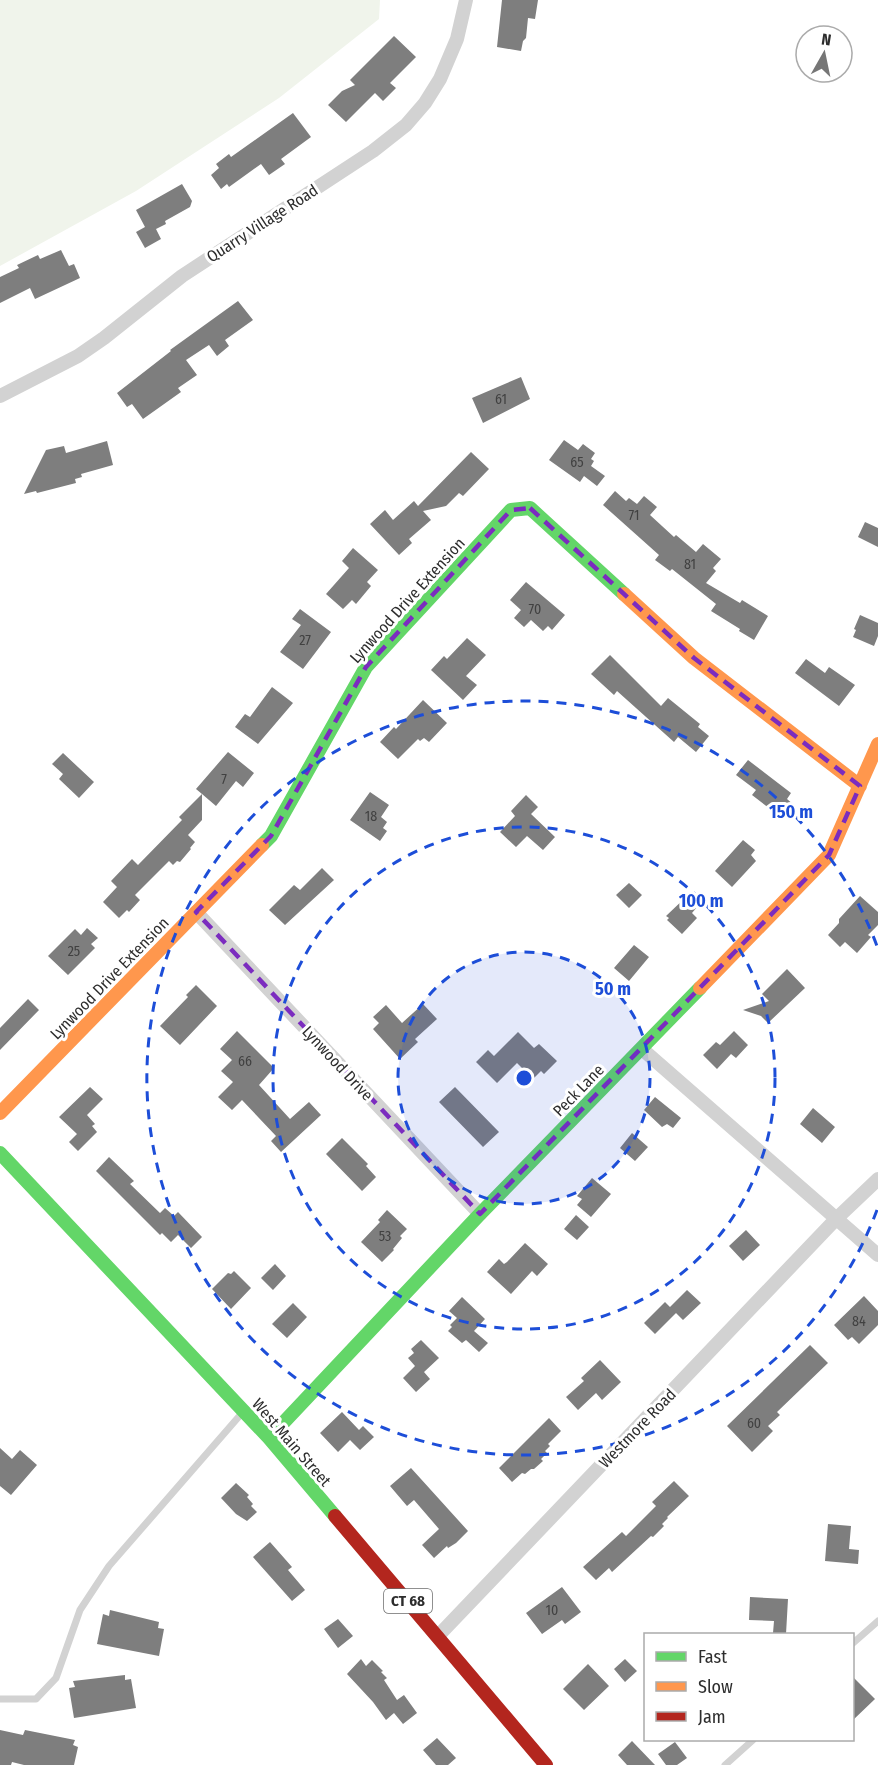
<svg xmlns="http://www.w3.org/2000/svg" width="878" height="1765" viewBox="0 0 878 1765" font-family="'Fira Sans Condensed',sans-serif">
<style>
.green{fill:#f0f4eb}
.building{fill:#7e7e7e}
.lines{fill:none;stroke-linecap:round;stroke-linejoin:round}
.lane{stroke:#d2d2d2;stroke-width:7}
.street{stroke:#d2d2d2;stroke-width:14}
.fast{stroke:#63d668;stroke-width:14}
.slow{stroke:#ff974d;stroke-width:14}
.jam{stroke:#b3261e;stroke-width:14}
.marked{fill:none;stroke:#7b2cbf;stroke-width:4.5;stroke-dasharray:12 8;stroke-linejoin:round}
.ring{fill:none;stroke:#1d4ed8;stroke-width:3;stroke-dasharray:10 8}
.labels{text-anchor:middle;stroke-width:6;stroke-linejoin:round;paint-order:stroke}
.number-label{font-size:14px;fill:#414141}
.shield{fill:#fff;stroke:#6c6c6c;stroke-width:1.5}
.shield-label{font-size:15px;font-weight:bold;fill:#2d2d2d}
.street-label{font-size:16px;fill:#2d2d2d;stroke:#fff}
.centre{fill:#1d4ed8;stroke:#fff;stroke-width:3}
.ring-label{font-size:18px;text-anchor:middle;font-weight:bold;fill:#1d4ed8;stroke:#fff;stroke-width:6;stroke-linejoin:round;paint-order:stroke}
</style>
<rect width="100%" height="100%" fill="#fff"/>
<path class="green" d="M0,0H380L379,19L279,98L136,191L0,266Z"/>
<path class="building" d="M502,0H538L535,19L528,18L526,38L523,41L521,51L497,47Z
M394,36L416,57L390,83L396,88L383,101L375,93L346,122L328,105L342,91L355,85L350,80Z
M293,113L311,137L281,159L285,164L269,175L261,164L229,187L227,184L221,189L211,175L219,168L216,164L229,154L231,157Z
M182,184L192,201L190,207L165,221L166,224L156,229L161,239L145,248L136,232L145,227L136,210Z
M61,250L69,266L74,264L80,278L35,299L30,288L0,303V277L19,268L17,265L38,255L40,259Z
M238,301L253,320L225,340L229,346L217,356L209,345L186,360L197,375L178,388L181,392L143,419L132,404L127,407L117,393L171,351L170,350Z
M521,377L530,399L483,423L472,398Z
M564,440L578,450L583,444L595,453L591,459L594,461L591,466L605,476L597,486L584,476L580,482L549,460Z
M107,441L113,465L81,474L82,477L75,479L76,483L37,493L36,491L24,494L46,450L64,446L66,453Z
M471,452L489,469L463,496L459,493L446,506L423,511L431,520L409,539L412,543L399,555L370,524L385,510L393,520L414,501L418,506Z
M615,491L626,501L629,498L637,504L644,496L657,507L650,515L674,537L676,535L696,552L703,544L721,559L713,568L716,571L706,583L740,603L742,600L768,616L754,640L739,631L740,629L711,611L716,604L672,569L670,571L655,560L659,555L603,505Z
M865,522L878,528V547L858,537Z
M353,548L378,570L367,582L371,586L356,604L352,600L343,609L326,594L349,568L342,561Z
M526,582L565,615L552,630L548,626L543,631L531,620L524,627L514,618L521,610L510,600Z
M300,609L331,632L303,669L280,652L301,625L292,619Z
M860,615L878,623V636L874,646L853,637L856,630L854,629Z
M467,638L486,655L466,676L477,685L463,700L431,670L444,656L447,659Z
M610,655L661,706L668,698L700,724L698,727L709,736L696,752L678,737L674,742L617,691L614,695L591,674Z
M806,659L825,673L829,667L855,685L839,706L795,673Z
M272,687L293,703L258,744L235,727L245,714L250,717Z
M423,700L447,723L429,742L424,738L420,741L418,739L398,759L380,742L394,727L396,729Z
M228,752L254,773L243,787L236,781L216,806L202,794V820L188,835L195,842L190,848L191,849L180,862L177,861L173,865L169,861L135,895L140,900L129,912L127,910L119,918L103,902L117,887L111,881L132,859L138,865L182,820L179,817L202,794L196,789Z
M63,753L94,782L79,798L59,779L63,774L52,764Z
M748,760L791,793L787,799L794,805L783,819L752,795L756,790L736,775Z
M370,792L389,805L381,817L387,822L383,828L387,831L380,841L350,820Z
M526,795L538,807L531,814L555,837L543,850L527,836L516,847L500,832L515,816L511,811Z
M743,840L755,850L751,855L756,861L732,887L715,871Z
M322,868L334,880L285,925L269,910L294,885L300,890Z
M629,883L642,895L629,908L616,895Z
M687,896L698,906L692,913L697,918L682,934L667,920L669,918L666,916Z
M860,896L878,912V925L868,935L871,937L857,953L845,942L840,947L828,935L839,923V919Z
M87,928L98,938L91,944L95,948L68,975L48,956L75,929L81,935Z
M634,945L649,957L629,981L614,968Z
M787,969L805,988L768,1023L761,1016L743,1010L769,1001L762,994Z
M196,985L217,1006L180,1045L160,1026L188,997L186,995Z
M28,999L39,1010L0,1050V1028Z
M423,1004L437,1019L415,1039L418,1042L400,1059L373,1029L379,1023L373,1017L386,1005L402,1023Z
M237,1031L274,1068L259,1085L290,1119L309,1102L321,1115L281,1152L271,1141L276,1136L242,1100L232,1110L218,1097L233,1082L221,1071L232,1060L220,1049Z
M734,1031L748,1045L736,1058L731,1054L717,1069L703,1055L716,1042L720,1045Z
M518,1032L534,1048L539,1044L557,1061L544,1074L541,1071L533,1079L517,1063L497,1083L476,1062L488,1050L494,1056Z
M90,1087L103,1099L87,1115L95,1124L92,1126L97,1132L78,1151L69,1142L77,1134L59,1117Z
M455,1087L499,1132L483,1147L439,1102Z
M655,1097L681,1118L673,1128L667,1124L662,1127L644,1110Z
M813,1108L835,1127L822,1143L800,1124Z
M632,1133L648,1147L635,1161L620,1148Z
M342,1138L368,1164L366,1166L376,1177L362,1191L326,1154Z
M109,1157L134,1181L130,1184L160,1213L165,1208L174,1216L178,1212L202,1237L191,1248L178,1235L171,1242L162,1233L160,1235L96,1171Z
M592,1178L611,1194L591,1217L577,1205L582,1199L577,1196Z
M387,1210L407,1229L400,1236L402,1238L393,1249L394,1250L382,1262L361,1242L380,1222L378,1220Z
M576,1215L589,1227L577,1240L564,1229Z
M746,1230L760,1245L743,1261L729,1246Z
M525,1243L548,1264L537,1276L532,1271L511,1294L487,1272L499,1259L504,1264L507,1262Z
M275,1264L286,1276L273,1290L261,1278Z
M234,1271L251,1288L231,1309L212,1289L228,1273L231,1274Z
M687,1290L701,1303L683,1320L674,1311L676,1313L655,1334L644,1323L665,1302L670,1307Z
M864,1296L878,1311V1325L859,1344L852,1337L848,1340L834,1325Z
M462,1297L485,1319L474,1331L488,1343L479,1352L466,1340L462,1343L448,1331L452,1327L450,1325L457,1318L449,1311Z
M293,1303L307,1317L287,1338L272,1324Z
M421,1340L439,1358L424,1372L430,1379L416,1392L403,1378L415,1366L408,1358L414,1353L411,1349Z
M810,1345L828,1363L777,1412L780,1415L768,1426L773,1431L752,1452L727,1426Z
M600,1360L621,1382L602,1400L596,1393L578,1410L566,1397L584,1381L581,1378Z
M342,1412L359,1430L363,1426L374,1437L360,1450L350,1440L338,1452L320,1433Z
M549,1418L561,1431L548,1444L550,1446L545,1451L547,1453L541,1459L543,1461L534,1469H531L525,1474L522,1473L512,1482L499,1468Z
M0,1448L12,1459L20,1450L37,1465L11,1495L0,1486Z
M411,1468L468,1531L456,1543L448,1548L447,1546L434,1558L422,1545L439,1529L414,1500L407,1506L390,1486Z
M674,1481L689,1496L667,1517L668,1518L662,1524L664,1526L653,1537L651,1536L612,1572L609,1568L596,1580L583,1567L622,1532L626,1536L656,1506L652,1502Z
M236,1483L249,1495L247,1497L253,1504L251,1506L257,1512L247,1521L236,1514L221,1498Z
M828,1524L851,1526L849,1549L859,1550L858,1564L825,1561Z
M270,1542L292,1567L288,1570L305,1590L292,1601L253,1557Z
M562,1587L581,1612L565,1624L562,1620L542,1634L526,1613Z
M750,1597L788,1599L786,1634L773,1633L774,1621L749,1620Z
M110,1610L159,1622L158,1628L164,1629L159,1656L97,1644L103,1614L109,1616Z
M338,1619L353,1636L338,1648L324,1629Z
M361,1659L366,1666L372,1660L383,1671L381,1672L387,1678L384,1680L397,1700L404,1695L417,1713L403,1724L394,1713L386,1720L373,1702L347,1674Z
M625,1659L637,1671L625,1682L614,1669Z
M588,1664L609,1686L584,1710L563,1689Z
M125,1675V1680L131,1679L136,1708L74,1718L69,1688L75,1687L73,1681Z
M852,1676L875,1699L852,1721Z
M0,1730L23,1735L25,1730L75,1740L73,1745L78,1747L74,1765H24L12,1762L11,1765H0Z
M437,1738L456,1758L448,1765H436L423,1750Z
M632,1741L655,1765H627L618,1755Z
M675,1742L687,1758L677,1765H666L658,1754Z"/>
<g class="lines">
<path class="lane" d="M852,1644L878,1621
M0,1699H36L56,1678L80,1610L109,1566L242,1413
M725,1765L753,1740"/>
<path class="street" d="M0,396L78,356L104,338L182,276L373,151L406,125L425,103L440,79L457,39L466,0
M196,912L480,1214
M642,1049L878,1255
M438,1636L836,1219L878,1179"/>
<path class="fast" d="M262,845L271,836L366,667L511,510L530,508L624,594
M0,1153L269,1438L335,1516
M269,1438L480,1214L700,988"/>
<path class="slow" d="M624,594L694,658L860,786
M700,988L829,855L878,744
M0,1113L262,845"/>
<path class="jam" d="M335,1516L546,1765"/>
</g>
<path class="marked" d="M530,508L694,658L860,786L829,855L480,1214L196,912L271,836L366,667L511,510Z"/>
<circle cx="524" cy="1078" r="126" fill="#1d4ed8" fill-opacity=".12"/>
<g class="ring">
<circle cx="524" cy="1078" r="126"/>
<circle cx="524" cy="1078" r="251"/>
<path d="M877 1210A377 377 0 1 1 877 946"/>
</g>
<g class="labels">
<g class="number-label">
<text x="501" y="404">61</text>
<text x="577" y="467">65</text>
<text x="634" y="520">71</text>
<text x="690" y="569">81</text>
<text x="535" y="614">70</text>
<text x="305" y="645">27</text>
<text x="224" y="784">7</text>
<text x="371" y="821">18</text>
<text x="74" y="956">25</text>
<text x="245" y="1066">66</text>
<text x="385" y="1241">53</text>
<text x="859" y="1326">84</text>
<text x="754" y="1428">60</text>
<text x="552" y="1615">10</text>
</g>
<rect class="shield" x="384" y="1589" width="48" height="24" rx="4.5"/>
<g class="shield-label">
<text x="408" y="1606">CT 68</text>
</g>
<g class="street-label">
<text transform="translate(262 223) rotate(-33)" y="6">Quarry Village Road</text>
<text transform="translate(407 600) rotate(-48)" y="6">Lynwood Drive Extension</text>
<text transform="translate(109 978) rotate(-46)" y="6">Lynwood Drive Extension</text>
<text transform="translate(338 1063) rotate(47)" y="6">Lynwood Drive</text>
<text transform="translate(578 1090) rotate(-46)" y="6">Peck Lane</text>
<text transform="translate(637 1428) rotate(-46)" y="6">Westmore Road</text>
<text transform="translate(292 1442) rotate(49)" y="6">West Main Street</text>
</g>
</g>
<circle cx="524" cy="1078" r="9" class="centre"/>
<g class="ring-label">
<text x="791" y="818">150 m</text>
<text x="701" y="907">100 m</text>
<text x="613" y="995">50 m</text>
</g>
<rect x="644" y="1633" width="210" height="108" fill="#ffffff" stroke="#ababab" stroke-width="1.5"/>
<rect x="656" y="1652" width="30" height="9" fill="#63d668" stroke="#ababab" stroke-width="1.5"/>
<text x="698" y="1663" font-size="18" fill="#2d2d2d">Fast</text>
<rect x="656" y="1682" width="30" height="9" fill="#ff974d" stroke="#ababab" stroke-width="1.5"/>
<text x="698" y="1693" font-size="18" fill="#2d2d2d">Slow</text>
<rect x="656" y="1712" width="30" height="9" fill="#b3261e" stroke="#ababab" stroke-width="1.5"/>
<text x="698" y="1723" font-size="18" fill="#2d2d2d">Jam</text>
<g transform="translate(824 54) rotate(9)"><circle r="28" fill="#ffffff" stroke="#ababab" stroke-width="1.5"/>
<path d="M0-4.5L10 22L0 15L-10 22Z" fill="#767676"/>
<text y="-9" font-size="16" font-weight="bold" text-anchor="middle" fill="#2d2d2d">N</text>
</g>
</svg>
